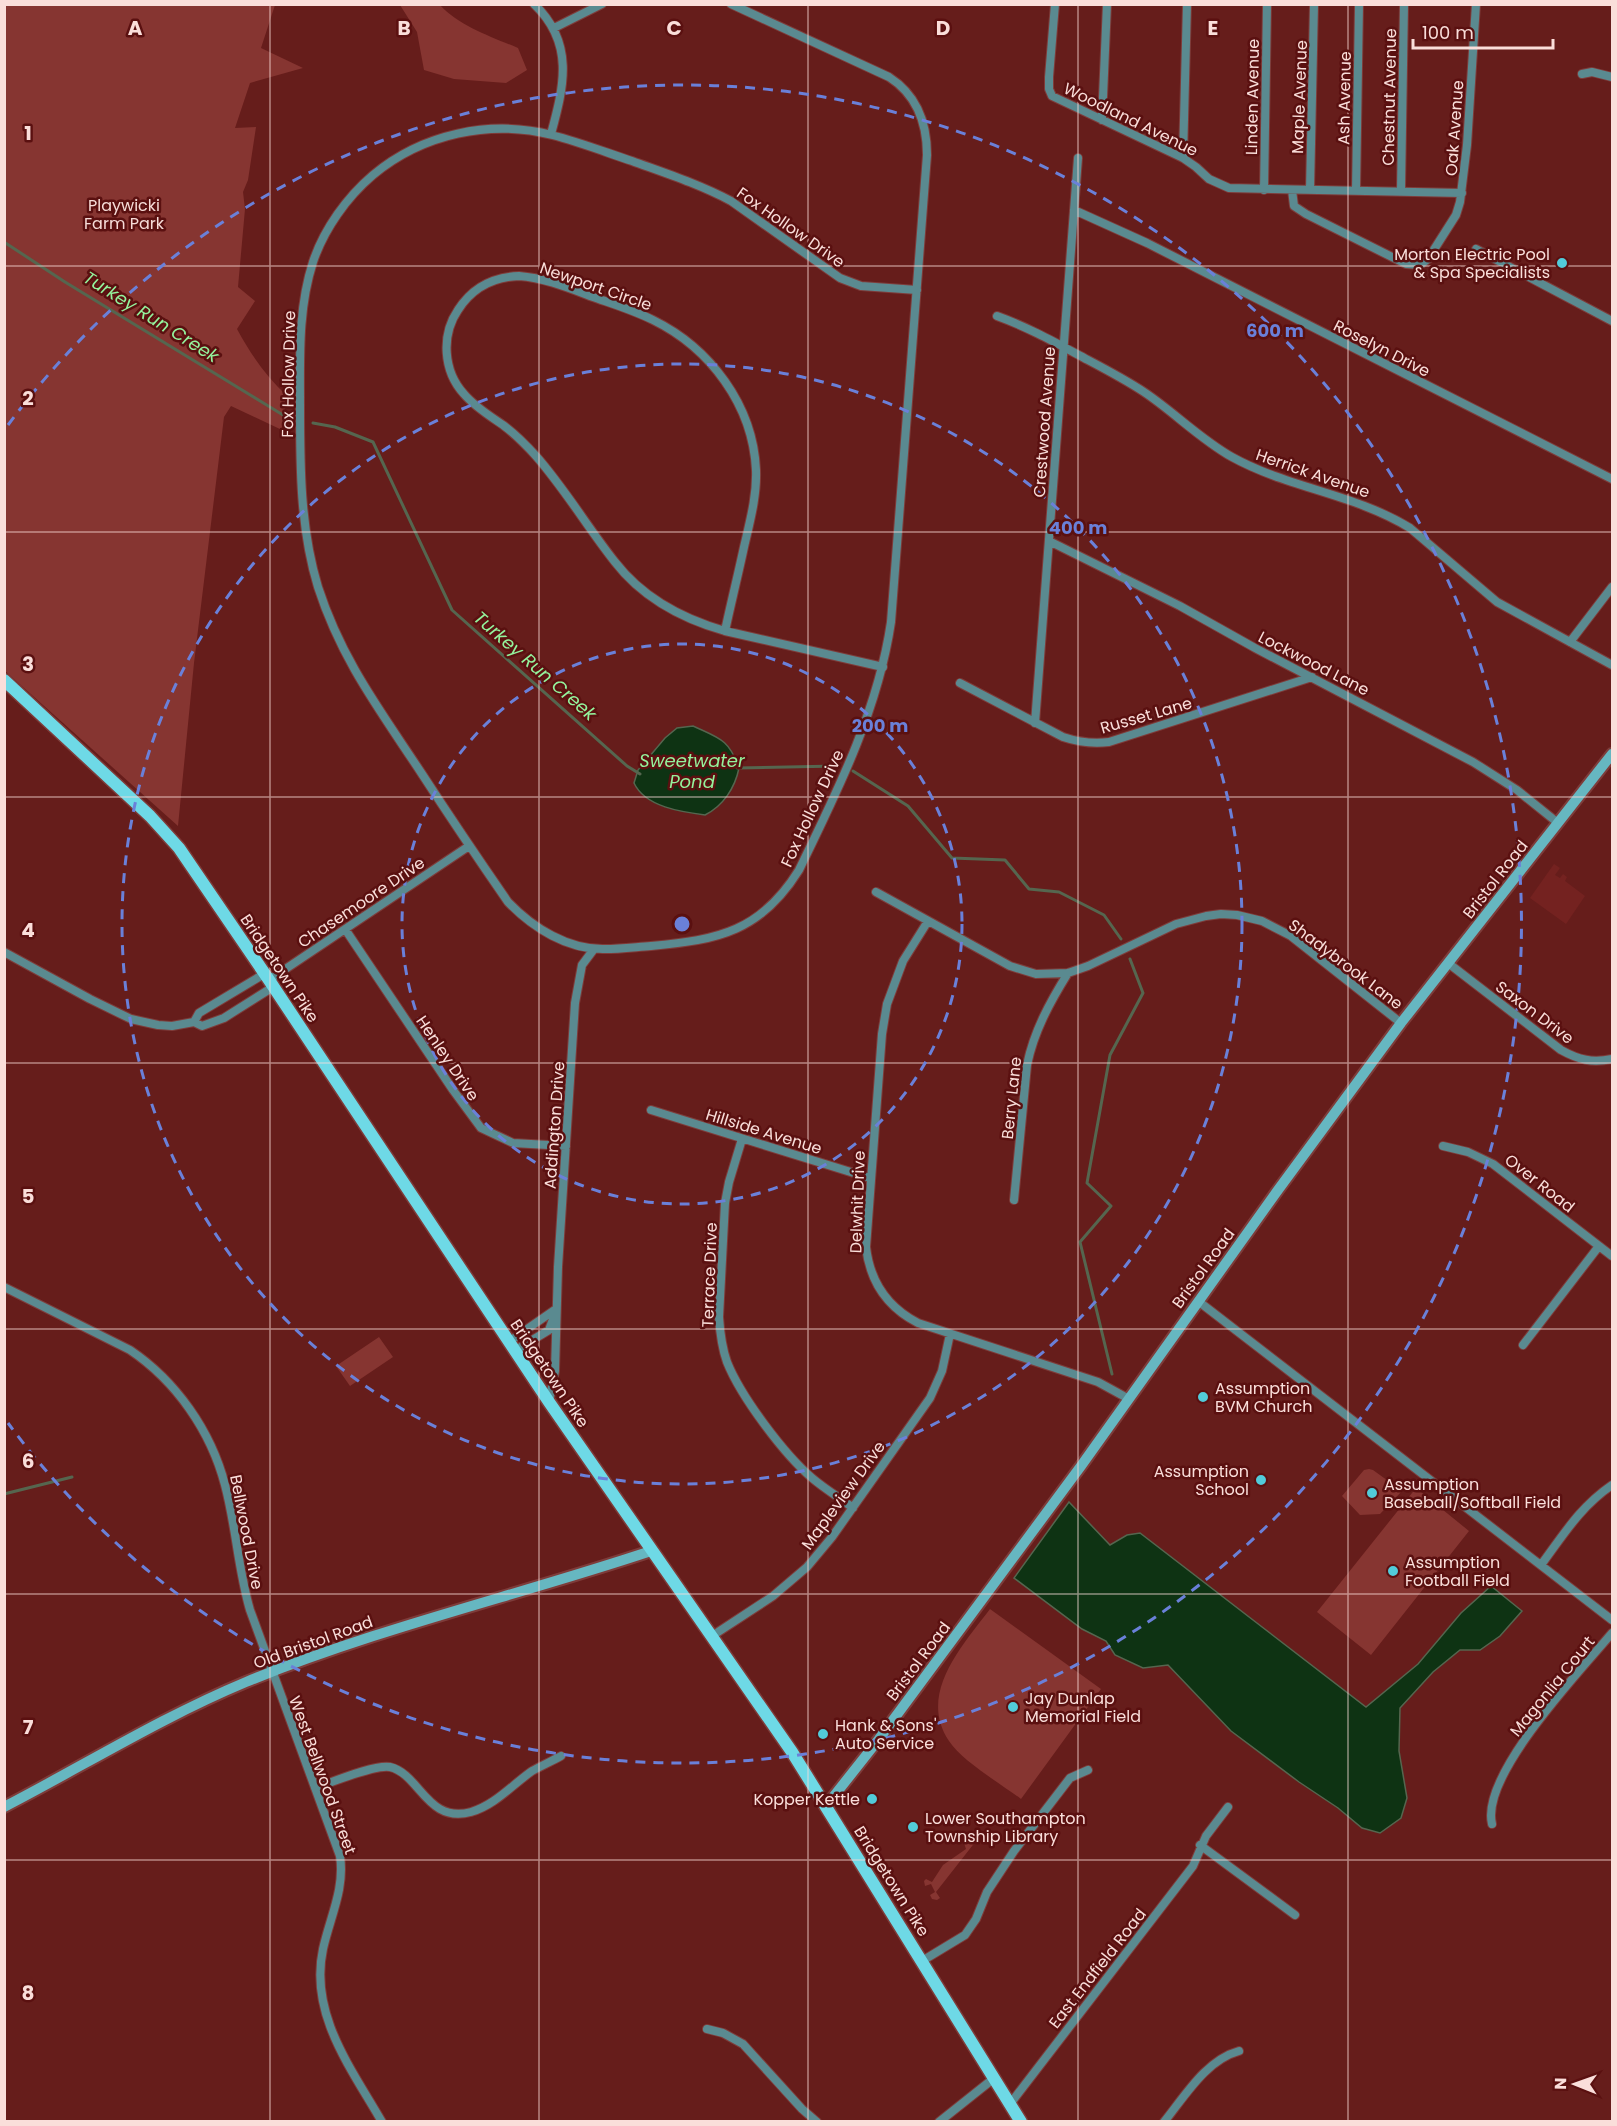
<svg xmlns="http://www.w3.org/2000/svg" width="1617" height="2126" viewBox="0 0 1617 2126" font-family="Poppins,sans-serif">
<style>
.built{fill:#742220}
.green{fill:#863531}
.water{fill:#0e3313;stroke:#55664f;stroke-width:1.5}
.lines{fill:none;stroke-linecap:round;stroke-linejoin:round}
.stream{stroke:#55664f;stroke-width:3}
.minor-casing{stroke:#7e3c3a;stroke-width:10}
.secondary-casing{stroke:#7e3c3a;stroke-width:14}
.primary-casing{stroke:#7e3c3a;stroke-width:15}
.minor{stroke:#5a8a90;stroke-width:8}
.secondary{stroke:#66b7c1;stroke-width:10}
.primary{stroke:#6ed9e6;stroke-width:12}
.grid{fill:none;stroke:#fadeda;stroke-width:1.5;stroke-opacity:0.55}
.ring{fill:none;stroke:#6a80d9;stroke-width:3;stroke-dasharray:10 8}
.poi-dot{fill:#52cbd9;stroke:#5a1010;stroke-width:2}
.labels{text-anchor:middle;stroke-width:5;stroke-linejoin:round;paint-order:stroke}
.street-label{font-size:16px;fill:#fadeda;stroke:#5a1010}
.park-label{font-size:16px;fill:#f6dcd8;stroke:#5a1010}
.poi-label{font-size:16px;fill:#fadeda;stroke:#5a1010;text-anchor:start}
.water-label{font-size:18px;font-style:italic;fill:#94f29c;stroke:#5a1010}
.grid-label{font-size:20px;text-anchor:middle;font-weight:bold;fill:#fadeda;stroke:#5a1010;stroke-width:5;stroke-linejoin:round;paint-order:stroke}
.centre{fill:#6a80d9;stroke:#5a1010;stroke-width:3}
.ring-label{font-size:18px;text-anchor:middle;font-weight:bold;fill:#6a80d9;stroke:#5a1010;stroke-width:5;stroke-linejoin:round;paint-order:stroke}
</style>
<rect width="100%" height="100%" fill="#661d1b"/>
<path class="built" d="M1554,864L1560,868L1555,875L1560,878L1563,874L1567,877L1565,881L1585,896L1566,924L1530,898Z"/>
<path class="green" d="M5,4L275,5L261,48L303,68L250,83L235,128L256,127L248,180L243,192L245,209L238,287L255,301L237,329C251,355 266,376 287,396L282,430L231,406L224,417L194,663L178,826L5,671Z
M400,5H440C459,26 492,37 518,48L527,70L506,83L454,79L424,70L417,32Z
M379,1337L393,1357L350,1386L336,1366Z
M1369,1469L1373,1470L1402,1491L1380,1514L1360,1515L1342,1496L1364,1470Z
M1416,1488L1469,1531L1371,1655L1317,1612Z
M990,1609L1101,1689L1021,1799C1001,1784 962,1761 949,1741C917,1694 963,1645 990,1609Z
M980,1833L986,1836L982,1844L976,1841L936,1892L940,1898L937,1900L932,1899L930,1895L935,1892L931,1884L925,1886L924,1881L926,1879L932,1882L943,1865L966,1849L964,1843Z"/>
<path class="water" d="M693,726C719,738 729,739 739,768C735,788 723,806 705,815C682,812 645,807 634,783L638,770L665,738L677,728Z
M1069,1502L1110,1545L1127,1535L1140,1533L1366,1707L1418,1664L1461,1613L1491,1586L1522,1611L1500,1636L1480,1650H1460L1433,1672L1400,1708L1399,1751L1407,1798L1401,1818L1380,1833L1362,1828L1338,1808L1299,1782L1231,1731L1168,1665L1143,1668L1115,1655L1106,1641L1082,1629L1014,1578Z"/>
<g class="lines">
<path class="stream" d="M4,242L65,282L283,415
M313,423L335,427L373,442L452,610L627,766L640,774
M737,768L837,766
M853,771L908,806L952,858L1005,860L1029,889L1059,892L1104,915L1121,939
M1112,1374L1080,1242L1111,1206L1087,1183L1110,1055L1143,993L1130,959
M4,1494L72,1477"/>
<g class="minor-casing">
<path id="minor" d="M534,4C575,43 564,86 551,134
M731,4L889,77C917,95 927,123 927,155L891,622C878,710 838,790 799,870C761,931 719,940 651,946C636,947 620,949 605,949C568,950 533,928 508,902C479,860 450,817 422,774C380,710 342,661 318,587C300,528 300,466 300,404C300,357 298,308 313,262C324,229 347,197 373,175C422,134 490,119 552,135C579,142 605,152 632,161C665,173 699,184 731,201L840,278L861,286L917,290
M1055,4L1049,77V89L1052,96L1183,158L1196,167L1209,179L1229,188L1462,193
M554,28L602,4
M1582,74L1592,72L1612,77
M1102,120L1107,4
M1183,158L1187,4
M1264,190L1267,4
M1292,190L1294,206L1306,214L1406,264L1420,265L1428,259L1456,215L1460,202L1467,145L1476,4
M1310,190L1314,4
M1401,190L1404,4
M1356,191L1359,4
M1074,210L1147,243L1612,479
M1476,249L1612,321
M519,276C545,278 569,288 593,297C613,304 633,310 653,320C710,348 753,405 756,470C757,496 750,521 744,547C738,575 731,603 725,631C683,619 642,597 615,562C588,528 565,489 536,456C526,445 515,434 503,425C490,416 475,407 464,394C443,371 441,335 458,310C472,288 493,277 519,276Z
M997,316C1030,328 1058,344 1088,360C1107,370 1126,380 1144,392C1174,412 1200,439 1232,457C1288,488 1355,494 1410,528L1497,602L1612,665
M1049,541L1180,606L1255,648L1473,762L1517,790L1558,823
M725,631L883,667
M1570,642L1612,587
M960,683L1063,737C1078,742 1093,744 1109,742L1312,677
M1035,723L1078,158
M876,892L1010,966L1036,974L1068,973L1088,966L1176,924L1206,916L1221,914L1237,915L1262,921L1291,936L1401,1023
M928,921L903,961L887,1004L882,1034L866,1247C870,1282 887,1307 918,1323L1098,1382L1129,1399
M345,929L453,1090L481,1128L513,1143L566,1146
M4,952L90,999L131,1019L158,1025L172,1026L194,1022L202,1026L224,1018L273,987
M1448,963L1561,1050C1579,1060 1592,1063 1612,1059
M269,980L469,846
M194,1022L199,1013L264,974
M651,1110L870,1178
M742,1139L729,1182L725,1203L719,1317C720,1332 722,1348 727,1362C741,1397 784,1454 812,1478C825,1489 840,1498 853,1508
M1443,1146L1468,1152L1493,1164L1612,1256
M1014,1200L1027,1065C1034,1031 1050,1002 1068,973
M4,1287L130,1350C176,1381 211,1431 225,1485C236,1526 238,1569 250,1610L340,1856C345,1889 330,1917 323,1949C309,2014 351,2068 382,2122
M1198,1301L1612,1620
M510,1341L556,1309
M1523,1345L1599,1246
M516,1350L549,1330L555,1314
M549,1402L555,1371L558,1267L575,1003L582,965L594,949
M1541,1565C1564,1534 1580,1507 1612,1485
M712,1636L773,1596L807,1567L832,1537L930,1398L942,1371L950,1334
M315,1788C330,1783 375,1764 390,1767C420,1774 427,1824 471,1812C495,1805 512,1785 532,1771C541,1766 552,1761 561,1756
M1492,1824C1480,1775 1581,1670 1612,1633
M1200,1845L1295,1915
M922,1961L965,1935L976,1919L987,1892L1014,1851L1070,1778L1088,1770
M707,2029L723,2033L743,2044L802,2109L817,2122
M1010,2104L1193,1866L1206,1836L1228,1807
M939,2122L993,2079
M1164,2122C1185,2096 1206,2060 1239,2051"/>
</g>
<g class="secondary-casing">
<path id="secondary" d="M826,1806L879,1739L1081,1466L1278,1190L1401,1023L1612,754
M4,1807C85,1765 162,1717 246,1682C378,1628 516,1596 651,1551"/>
</g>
<g class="primary-casing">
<path id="primary" d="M4,680L150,816L179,848L269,980L549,1402L792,1752L1021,2122"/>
</g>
<use href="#minor" class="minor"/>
<use href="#secondary" class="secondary"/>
<use href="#primary" class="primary"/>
</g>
<path class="grid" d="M270,4V2122M539,4V2122M808,4V2122M1078,4V2122M1348,4V2122M4,266H1612M4,532H1612M4,797H1612M4,1063H1612M4,1329H1612M4,1594H1612M4,1860H1612"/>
<g class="ring">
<circle cx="682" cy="924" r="280"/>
<circle cx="682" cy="924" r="560"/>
<path d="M8 425A839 839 0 1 1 8 1423"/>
</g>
<g class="poi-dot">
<circle cx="1562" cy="263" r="6"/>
<circle cx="1203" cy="1397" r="6"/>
<circle cx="1261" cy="1480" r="6"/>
<circle cx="1372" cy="1493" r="6"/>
<circle cx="1393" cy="1571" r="6"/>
<circle cx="1013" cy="1707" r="6"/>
<circle cx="823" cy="1734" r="6"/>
<circle cx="872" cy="1799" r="6"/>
<circle cx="913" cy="1827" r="6"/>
</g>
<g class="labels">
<g class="street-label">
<text transform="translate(1252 97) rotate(-89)" y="6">Linden Avenue</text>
<text transform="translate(1299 97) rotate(-88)" y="6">Maple Avenue</text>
<text transform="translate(1389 97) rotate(-89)" y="6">Chestnut Avenue</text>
<text transform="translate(1344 98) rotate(-89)" y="6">Ash Avenue</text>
<text transform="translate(1131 119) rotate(26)" y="6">Woodland Avenue</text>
<text transform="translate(1454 128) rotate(-86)" y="6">Oak Avenue</text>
<text transform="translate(791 227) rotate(35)" y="6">Fox Hollow Drive</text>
<text transform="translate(596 286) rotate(19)" y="6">Newport Circle</text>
<text transform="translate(1382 348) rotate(27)" y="6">Roselyn Drive</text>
<text transform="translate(288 374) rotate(-89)" y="6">Fox Hollow Drive</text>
<text transform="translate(1044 422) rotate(-86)" y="6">Crestwood Avenue</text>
<text transform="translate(1313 473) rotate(19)" y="6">Herrick Avenue</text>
<text transform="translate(1314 663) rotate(27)" y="6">Lockwood Lane</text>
<text transform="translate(1146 715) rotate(-16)" y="6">Russet Lane</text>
<text transform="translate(812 808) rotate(-65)" y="6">Fox Hollow Drive</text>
<text transform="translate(1495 879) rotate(-52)" y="6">Bristol Road</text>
<text transform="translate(361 902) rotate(-34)" y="6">Chasemoore Drive</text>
<text transform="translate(1346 964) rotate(37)" y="6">Shadybrook Lane</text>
<text transform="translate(280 968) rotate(56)" y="6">Bridgetown Pike</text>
<text transform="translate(1535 1012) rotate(37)" y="6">Saxon Drive</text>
<text transform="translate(448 1058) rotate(56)" y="6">Henley Drive</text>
<text transform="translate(1011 1098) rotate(-84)" y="6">Berry Lane</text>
<text transform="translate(554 1125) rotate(-86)" y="6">Addington Drive</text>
<text transform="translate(764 1131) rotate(17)" y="6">Hillside Avenue</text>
<text transform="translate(1540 1183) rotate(38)" y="6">Over Road</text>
<text transform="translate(857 1202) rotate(-88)" y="6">Delwhit Drive</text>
<text transform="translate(1203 1268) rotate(-54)" y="6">Bristol Road</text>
<text transform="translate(709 1275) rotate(-88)" y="6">Terrace Drive</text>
<text transform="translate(550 1373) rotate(56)" y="6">Bridgetown Pike</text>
<text transform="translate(843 1495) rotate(-54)" y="6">Mapleview Drive</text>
<text transform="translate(247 1532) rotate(79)" y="6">Bellwood Drive</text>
<text transform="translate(313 1642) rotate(-20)" y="6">Old Bristol Road</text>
<text transform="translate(918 1661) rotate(-53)" y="6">Bristol Road</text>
<text transform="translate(1552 1686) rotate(-51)" y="6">Magonlia Court</text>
<text transform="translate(323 1775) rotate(70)" y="6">West Bellwood Street</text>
<text transform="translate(892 1881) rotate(58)" y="6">Bridgetown Pike</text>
<text transform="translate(1097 1968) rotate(-52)" y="6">East Endfield Road</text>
</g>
<g class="park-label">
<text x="124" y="211">Playwicki<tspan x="124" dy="18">Farm Park</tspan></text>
</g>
<g class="poi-label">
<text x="1550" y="260" text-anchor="end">Morton Electric Pool<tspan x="1550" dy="18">&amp; Spa Specialists</tspan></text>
<text x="1215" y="1394">Assumption<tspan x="1215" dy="18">BVM Church</tspan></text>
<text x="1249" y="1477" text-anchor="end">Assumption<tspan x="1249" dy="18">School</tspan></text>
<text x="1384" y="1490">Assumption<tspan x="1384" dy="18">Baseball/Softball Field</tspan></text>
<text x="1405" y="1568">Assumption<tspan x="1405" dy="18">Football Field</tspan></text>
<text x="1025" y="1704">Jay Dunlap<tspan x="1025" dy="18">Memorial Field</tspan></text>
<text x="835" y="1731">Hank &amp; Sons'<tspan x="835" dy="18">Auto Service</tspan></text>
<text x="860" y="1805" text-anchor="end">Kopper Kettle</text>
<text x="925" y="1824">Lower Southampton<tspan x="925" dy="18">Township Library</tspan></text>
</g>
<g class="water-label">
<text transform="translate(151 317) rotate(32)" y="6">Turkey Run Creek</text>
<text transform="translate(535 666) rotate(41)" y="6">Turkey Run Creek</text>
<text x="692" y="767">Sweetwater<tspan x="692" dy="21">Pond</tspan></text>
</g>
</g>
<g class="grid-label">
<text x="135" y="35">A</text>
<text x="404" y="35">B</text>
<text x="674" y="35">C</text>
<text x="943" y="35">D</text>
<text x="1213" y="35">E</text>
<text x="28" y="140">1</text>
<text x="28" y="405">2</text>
<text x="28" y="671">3</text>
<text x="28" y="937">4</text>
<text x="28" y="1203">5</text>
<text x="28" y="1468">6</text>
<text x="28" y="1734">7</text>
<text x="28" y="2000">8</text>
</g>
<circle cx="682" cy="924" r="9" class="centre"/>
<g class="ring-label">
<text x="1275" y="337">600 m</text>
<text x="1078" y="534">400 m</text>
<text x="880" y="732">200 m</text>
</g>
<rect width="1617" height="2126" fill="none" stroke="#fadeda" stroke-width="12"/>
<g transform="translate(1575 2084) rotate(271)" stroke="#5a1010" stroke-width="4.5" paint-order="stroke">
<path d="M0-4.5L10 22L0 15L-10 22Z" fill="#fadeda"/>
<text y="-9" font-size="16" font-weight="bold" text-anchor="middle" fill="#fadeda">N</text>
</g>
<path d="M1413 39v9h140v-9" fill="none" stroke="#fadeda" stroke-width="3"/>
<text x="1422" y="39" font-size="18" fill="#fadeda" stroke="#5a1010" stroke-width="4.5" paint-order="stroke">100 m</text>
</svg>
